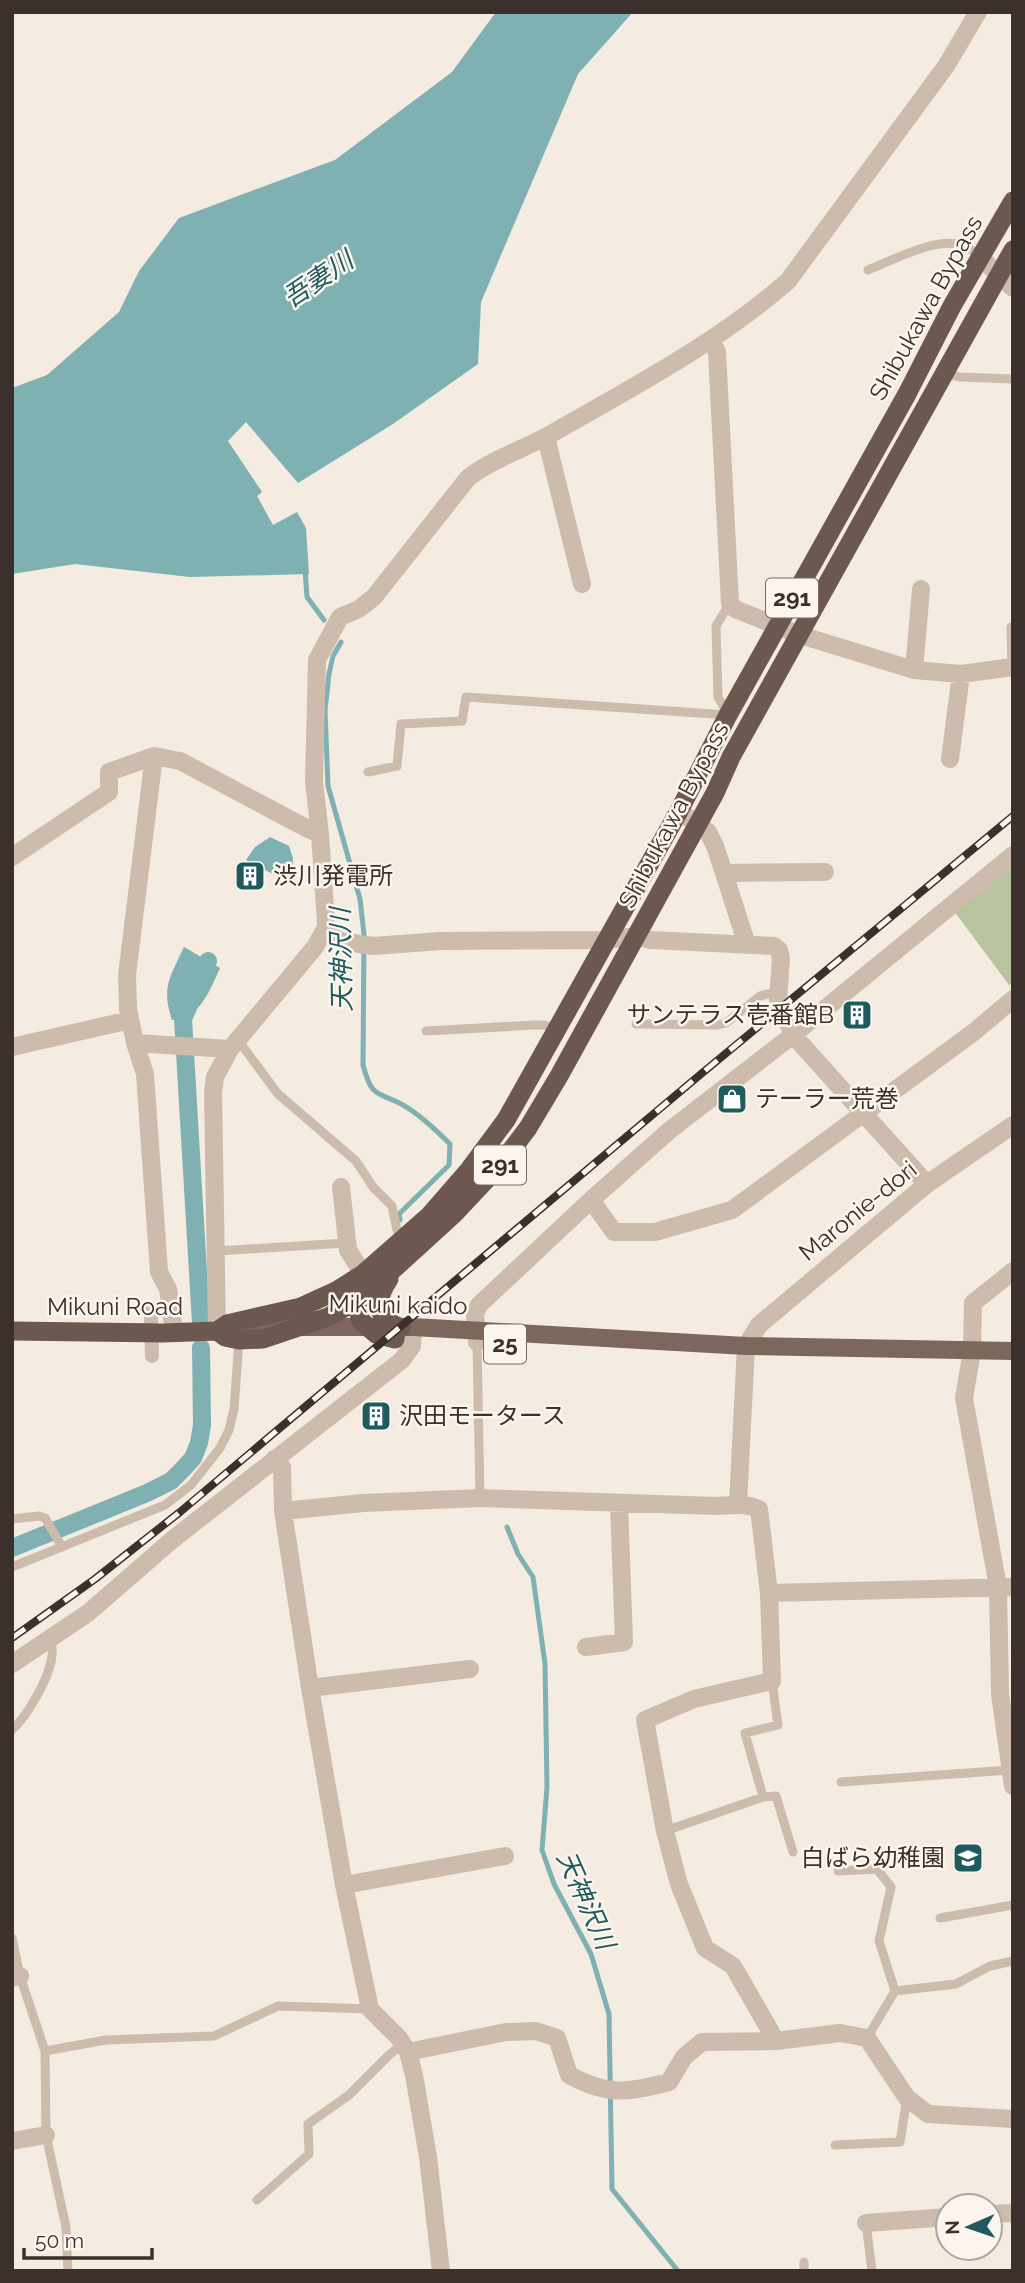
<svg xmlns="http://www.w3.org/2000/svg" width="1025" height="2283" viewBox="0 0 1025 2283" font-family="Raleway,'Noto Sans JP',sans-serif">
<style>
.green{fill:#b8c4a0}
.water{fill:#7fb0b2}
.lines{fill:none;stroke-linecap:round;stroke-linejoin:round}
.stream{stroke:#7fb0b2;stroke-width:5}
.canal{stroke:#7fb0b2;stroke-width:18}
.service{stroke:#cdbbac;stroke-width:9}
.pedestrian{stroke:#cdbbac;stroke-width:14}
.minor{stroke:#cdbbac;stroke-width:18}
.tertiary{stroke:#cdbbac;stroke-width:18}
.primary{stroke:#7d675c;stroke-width:18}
.trunk{stroke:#6c584f;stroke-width:19}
.rail-casing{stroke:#3b302b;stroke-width:8}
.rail{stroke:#fbf5ee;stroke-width:5;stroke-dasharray:16;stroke-linecap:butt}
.labels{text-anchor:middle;stroke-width:5;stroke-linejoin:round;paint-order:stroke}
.shield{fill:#fbf5ee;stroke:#756b66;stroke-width:2}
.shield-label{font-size:23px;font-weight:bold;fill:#3b302b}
.street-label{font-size:24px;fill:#3b302b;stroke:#fbf5ee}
.poi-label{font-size:24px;fill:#3b302b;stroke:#fbf5ee;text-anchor:start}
.water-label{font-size:26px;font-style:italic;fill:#1f5a5e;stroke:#fbf5ee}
</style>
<rect width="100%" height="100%" fill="#f4ebe1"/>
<path class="green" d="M1013,863V982L1009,985L954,911Z"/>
<path class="water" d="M496,12H633L578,74L481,302L478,364L393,424L298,483L246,422L228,441L262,492L257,496L273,525L297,512L306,528L309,574L190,577L75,564L12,574V388L47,375L119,312L139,271L179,218L335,160L452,72Z
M270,837L289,846L293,858L292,884L246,860L255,847Z
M184,947L220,968C209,992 201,1017 172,1020C161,988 170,977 184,947Z"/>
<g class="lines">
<path class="stream" d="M305,569L307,597L324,620
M341,642L333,656L329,674L325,710L328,786L360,899L364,934L363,1065C372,1099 377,1091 403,1105C419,1114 437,1131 450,1144L449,1165L399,1214L400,1220
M507,1527L518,1554L533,1577L545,1664L547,1787L542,1850L554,1884L591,1954L609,2014L612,2189L678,2271"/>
<path class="canal" d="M201,1323L183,1019L208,961
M12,1548L147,1493L171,1481L183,1469L193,1458L199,1443L202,1425L201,1348"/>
<path class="service" d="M868,270C893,260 935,237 962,245C970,247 975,253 980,258
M945,374L960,377L1013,379
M1011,627L1012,667
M727,713L718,697L716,626L730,603
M368,772L397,766L401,724L462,721L466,697L728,715
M636,1024L718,1025L726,1023L760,996L779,991
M426,1031L535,1025H545L556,1030
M238,1040L278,1094L356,1161L373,1187L392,1206L397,1230L404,1239
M217,1251L346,1243
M477,1342L480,1498
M12,1519L39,1516L45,1518L62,1547
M12,1567L165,1505L191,1485L220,1448L229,1430L234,1409L239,1340
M12,1730C28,1715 50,1677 52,1655C53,1650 51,1643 51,1638
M841,1782L1010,1770
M763,1797L776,1796L793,1852
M665,1831L763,1797L745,1733L778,1725L772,1681
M838,1871L877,1869L891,1887L879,1941L895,1991L867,2038
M940,1918L1013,1905
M12,1938L20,1976L45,2051L46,2135L66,2227L68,2271
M895,1991L956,1984L990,1966L1013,1961
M45,2051L106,2040L214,2036L278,2006L370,2009
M835,2145L900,2142L907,2098
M257,2200L309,2154L308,2124L349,2095L389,2055L403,2044
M866,2223L872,2271
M804,2262V2271"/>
<path class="pedestrian" d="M151,1311L152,1356"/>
<path class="minor" d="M711,340L717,352L730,603L735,609L800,635L914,670L961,674L1013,667
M546,437L582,584
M914,670L921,589
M154,756L127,975L128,1009L135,1043L230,1049
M950,759L961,674
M679,811L708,832L715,846L724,873L825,872
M12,857L109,792V772L154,756L180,761L308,829L320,834
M724,873L747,945
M324,931L340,941L373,946L441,941L606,940L637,936L651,940L774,946L779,950L781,959L778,999L793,1035L927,1184
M135,1043L145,1074L159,1272L168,1289L174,1332
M12,1047L130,1020
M341,1187L348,1250L363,1274
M591,1200L614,1232H655L732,1210L974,1032L1013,999
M1013,1271L973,1303L972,1351L964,1398L998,1587L1000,1694L1013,1786
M217,1331L213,1092L215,1077L230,1049L315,947L325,929L326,923L320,834L314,782L317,660L340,617L359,609L374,597L468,478C492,459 522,450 549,435C631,388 716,344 788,281L946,66L978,12
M477,1342L475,1314L479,1305L591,1200L670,1130L793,1035L1013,855
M274,1459L282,1467L283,1511L310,1688L344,1885L370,2009L399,2038L408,2052L414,2075L428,2157L441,2271
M283,1511L363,1503L480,1498L717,1506C732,1505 745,1503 759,1509L769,1593L772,1681L694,1699L645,1720L665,1831L679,1884L705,1948L733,1966L776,2041L840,2033L867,2038L907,2098L928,2114L1013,2119
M769,1593L1013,1587
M586,1647L624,1642L619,1503
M12,1664L88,1613L172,1540L402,1360L412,1346L413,1327
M310,1688L470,1669
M344,1885L505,1856
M12,1978L20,1976
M408,2052L506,2032L536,2031L557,2038L569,2075C608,2096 627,2093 669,2082L684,2057L702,2042L776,2041
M12,2141L46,2135
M990,2214L1013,2213
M866,2223L948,2217"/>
<path class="tertiary" d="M981,258L1013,288
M738,1504L746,1346L759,1325L927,1184L1013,1125"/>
<path class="primary" d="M222,1331L294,1327H413L746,1346L1013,1351"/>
<path class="trunk" d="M389,1279C375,1300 374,1318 401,1328
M360,1289L358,1300L360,1320L376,1334L395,1339
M12,1331L163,1333L217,1331L227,1324L301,1307L336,1291L363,1274L429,1216L469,1170L506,1120L679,811L728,715L907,394L952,306L1013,201
M217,1331L225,1337L239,1340L263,1339L328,1317L346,1307L365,1295L397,1266L454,1214L500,1165L528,1128L559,1076L715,793L731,757L1013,250"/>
<g class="rail-casing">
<path id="rail" d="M12,1638L95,1579L180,1512L701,1074L1013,816"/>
</g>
<use href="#rail" class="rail"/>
</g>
<defs>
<g id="building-square" transform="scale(1.575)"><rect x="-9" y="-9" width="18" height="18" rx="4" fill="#1f5a5e" stroke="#fbf5ee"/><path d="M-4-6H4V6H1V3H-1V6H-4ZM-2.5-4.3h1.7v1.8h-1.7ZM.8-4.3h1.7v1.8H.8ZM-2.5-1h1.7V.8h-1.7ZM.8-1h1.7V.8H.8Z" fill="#fff"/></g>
<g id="shop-square" transform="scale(1.575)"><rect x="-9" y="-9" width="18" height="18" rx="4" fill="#1f5a5e" stroke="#fbf5ee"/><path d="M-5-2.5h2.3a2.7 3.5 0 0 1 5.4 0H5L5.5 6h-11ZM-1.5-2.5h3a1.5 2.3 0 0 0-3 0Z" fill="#fff"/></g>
<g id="school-square" transform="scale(1.575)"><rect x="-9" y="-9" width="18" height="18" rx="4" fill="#1f5a5e" stroke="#fbf5ee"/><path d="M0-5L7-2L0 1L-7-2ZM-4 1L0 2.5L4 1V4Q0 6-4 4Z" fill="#fff"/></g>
</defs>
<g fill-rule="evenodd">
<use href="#building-square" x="250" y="876"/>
<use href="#building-square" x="857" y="1015"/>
<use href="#shop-square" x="732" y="1099"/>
<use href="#building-square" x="376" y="1416"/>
<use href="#school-square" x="968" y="1858"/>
</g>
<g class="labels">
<g class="shield">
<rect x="766" y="578.5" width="52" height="39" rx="5"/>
<rect x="474" y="1145.5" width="52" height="39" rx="5"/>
<rect x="484" y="1324.5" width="42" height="39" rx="5"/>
</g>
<g class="shield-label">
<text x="792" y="606">291</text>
<text x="500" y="1173">291</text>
<text x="505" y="1352">25</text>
</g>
<g class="street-label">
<text transform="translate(926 308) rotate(-61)" y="8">Shibukawa Bypass</text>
<text transform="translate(674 815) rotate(-62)" y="8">Shibukawa Bypass</text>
<text transform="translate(858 1211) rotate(-39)" y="8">Maronie-dori</text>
<text transform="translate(398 1305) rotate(1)" y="8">Mikuni kaido</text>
<text x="115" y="1315">Mikuni Road</text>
</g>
<g class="poi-label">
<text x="273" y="884">渋川発電所</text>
<text x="834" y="1023" text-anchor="end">サンテラス壱番館B</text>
<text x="755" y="1107">テーラー荒巻</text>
<text x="399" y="1424">沢田モータース</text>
<text x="945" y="1866" text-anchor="end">白ばら幼稚園</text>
</g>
<g class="water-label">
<text transform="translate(318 279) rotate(-34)" y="9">吾妻川</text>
<text transform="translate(341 960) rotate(-91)" y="9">天神沢川</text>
<text transform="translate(586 1900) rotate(66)" y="9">天神沢川</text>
</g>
</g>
<rect width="1025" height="2283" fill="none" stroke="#3b302b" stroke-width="28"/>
<g transform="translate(969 2227) rotate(268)"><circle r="33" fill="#fbf5ee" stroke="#aea6a0" stroke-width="2"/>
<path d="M0-5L12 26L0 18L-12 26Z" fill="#1f5a5e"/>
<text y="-10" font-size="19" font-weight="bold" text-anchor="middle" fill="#3b302b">N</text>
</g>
<path d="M24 2248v10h128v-10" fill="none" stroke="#3b302b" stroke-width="3.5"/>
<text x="35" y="2248" font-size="21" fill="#3b302b" stroke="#fbf5ee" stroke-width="5" paint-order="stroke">50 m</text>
</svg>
